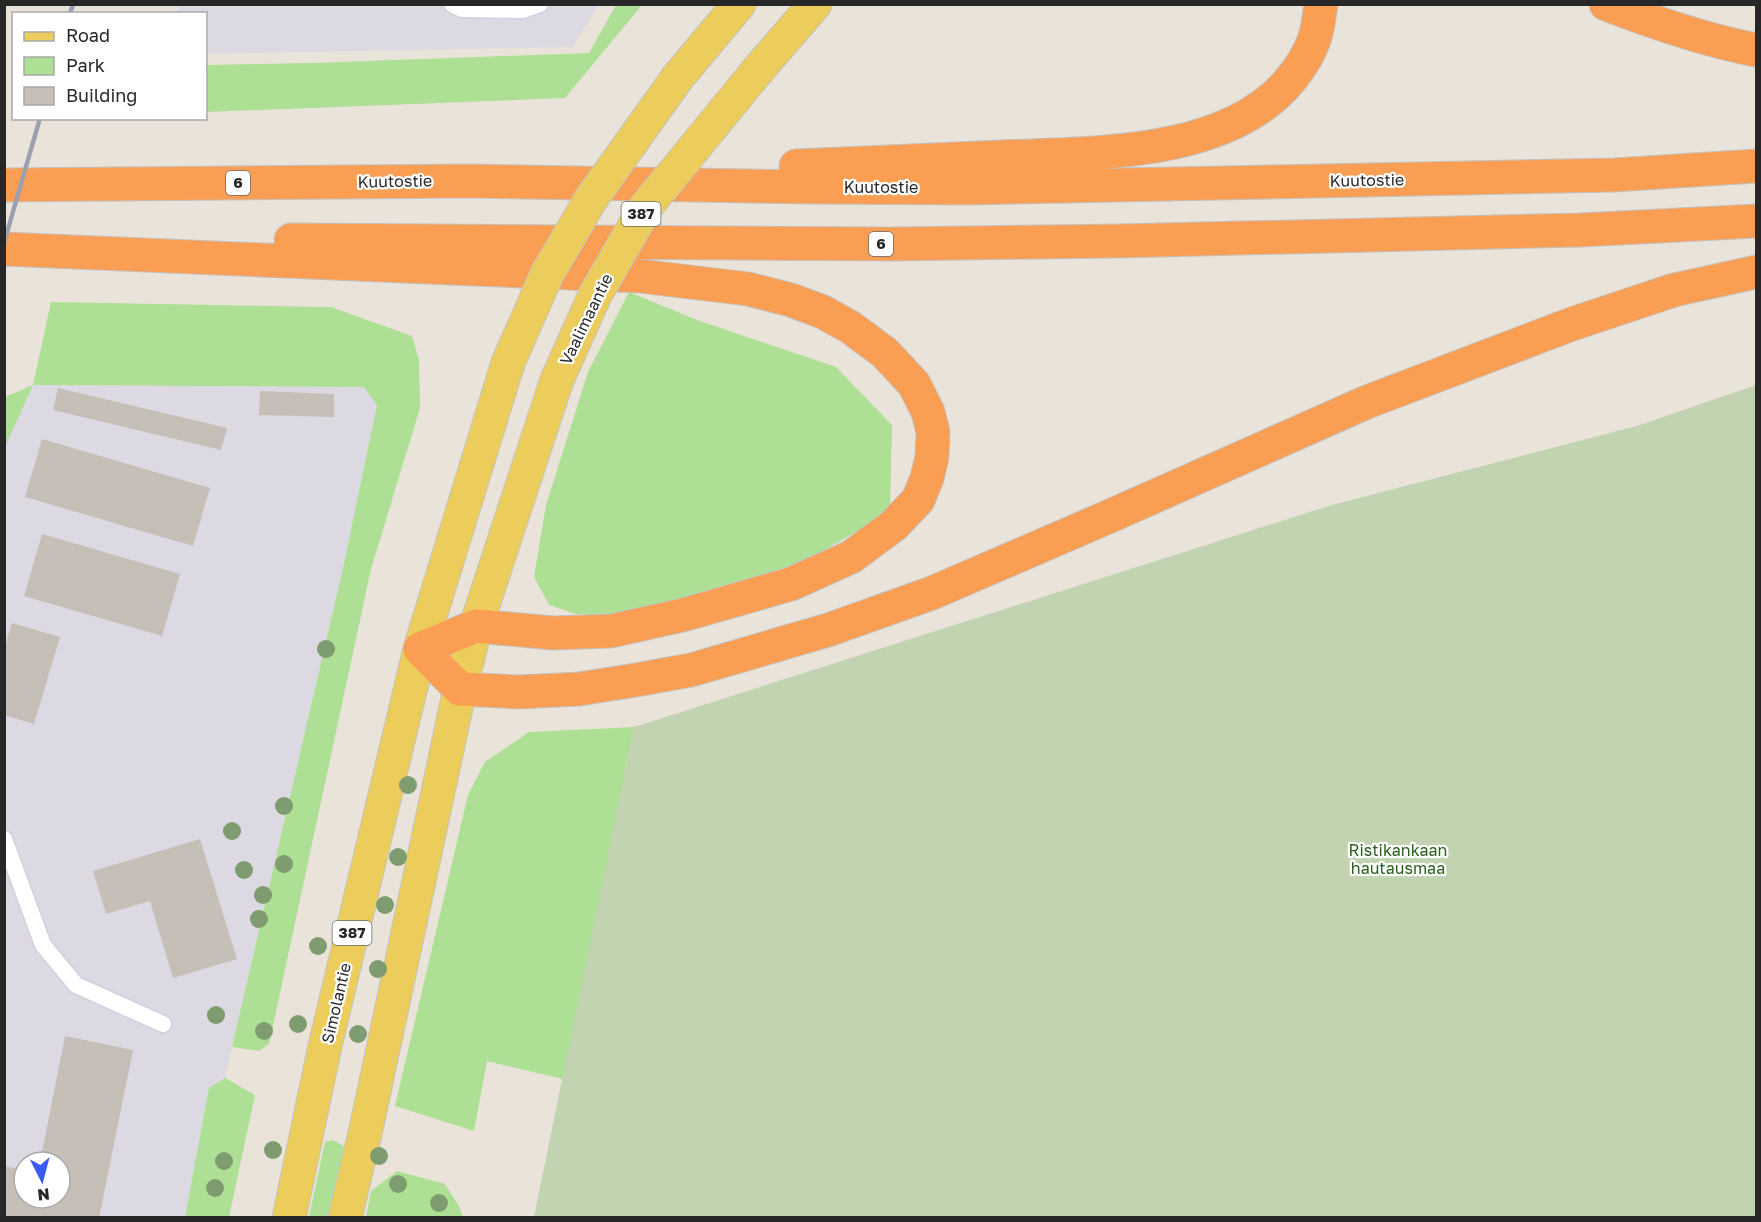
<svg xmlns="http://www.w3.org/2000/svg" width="1761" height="1222" viewBox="0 0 1761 1222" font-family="'Golos Text',sans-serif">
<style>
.industrial{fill:#dcd9e2;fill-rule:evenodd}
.green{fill:#ade095}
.cemetery{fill:#c1d3b0}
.building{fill:#c5bfb8}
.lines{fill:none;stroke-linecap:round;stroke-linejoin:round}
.lane-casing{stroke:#ced1e0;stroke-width:19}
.primary-casing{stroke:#c3c3c3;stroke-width:35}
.highway-casing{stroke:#c3c3c3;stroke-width:35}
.lane{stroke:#fff;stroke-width:16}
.primary{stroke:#eccd5b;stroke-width:33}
.highway{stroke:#fa9e53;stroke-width:33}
.rail{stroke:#9c9fb1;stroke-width:4.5}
.primary-bridge-casing{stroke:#c3c3c3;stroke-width:35;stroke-linecap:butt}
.primary-bridge{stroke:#eccd5b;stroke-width:33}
.tree{fill:#7f9c70}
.labels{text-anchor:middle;stroke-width:4.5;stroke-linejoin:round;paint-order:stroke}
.shield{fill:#fff;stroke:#686868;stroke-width:1.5}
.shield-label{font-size:15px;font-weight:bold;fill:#272727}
.street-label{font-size:16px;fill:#272727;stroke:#fff}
.park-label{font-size:16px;fill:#28611a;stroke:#fff}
</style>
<rect width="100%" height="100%" fill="#eae3d9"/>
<path class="industrial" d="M179,4L598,5L573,47L206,54V14H177Z
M33,385L365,387L377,405L343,568L225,1078L209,1088L185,1217L5,1218V447ZM24,1162H60V1198H24Z"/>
<path class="green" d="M616,5H642L565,98L206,112V65L313,63L589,53Z
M629,292L697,320L836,367L892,425L890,512L792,569L625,617L576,614L549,605L534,577L546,505L588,372Z
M51,302L331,307L412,336L419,360L420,408L371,569L269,1044L259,1051L232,1047L343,568L377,405L364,387L33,385L5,447V397L33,385Z
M634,727L563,1079L487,1061L474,1131L395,1106L468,795L485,762L529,732Z
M225,1078L255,1095L229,1217H185L209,1088Z
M333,1140L344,1146L328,1217H309L325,1142Z
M397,1171L445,1184L460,1208L463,1217H366L371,1191Z"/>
<path class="cemetery" d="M1756,385V1217H534L634,727L1332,505L1637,426Z"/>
<path class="building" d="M58,388L227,428L221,450L53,410Z
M260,391L334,394V417L259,415Z
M42,439L210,488L193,546L25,497Z
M42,534L180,574L162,636L24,596Z
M12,623L60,637L34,724L4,715V649Z
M200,839L237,959L173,978L150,901L106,914L93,871Z
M65,1036L133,1050L99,1218H4V1166L24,1170V1198H60V1162H40Z"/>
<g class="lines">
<g class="lane-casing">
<path id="lane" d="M452,4L462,9L523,10L540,4
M4,839L43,945L76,985L163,1024"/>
</g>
<g class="primary-casing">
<path id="primary" d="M758,70L815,4
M678,77L739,4
M289,1218L325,1046L420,649L508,363
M345,1218L364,1138L460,689L476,626L557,380"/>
</g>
<g class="highway-casing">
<path id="highway" d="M1606,4C1655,23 1705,40 1756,50
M796,166C865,163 933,160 1001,157C1092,153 1228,157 1291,79C1300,68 1309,54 1314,40C1318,29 1319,17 1321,4
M4,185L471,181L810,187L971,188L1614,175L1756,166
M291,240L892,244L1119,241L1581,230L1756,221
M4,249L640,276L748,289L791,300L823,312L850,327L885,353L914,384L928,412L933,432L932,457L927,478L918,500L893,526L851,557L791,584L683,615L611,631L553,633L476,626L420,649L460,689L519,692L579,689L636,680L691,670L828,630L932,593L1108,517L1367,402L1572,324L1674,290L1756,272"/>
</g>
<use href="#lane" class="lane"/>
<use href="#primary" class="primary"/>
<use href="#highway" class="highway"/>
<path class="rail" d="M70,14L73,4
M4,243L40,118"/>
<g class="primary-bridge-casing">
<path id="primary-bridge" d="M508,363L547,274L591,199L678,77
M557,380L595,295L645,208L758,70"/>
</g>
<use href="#primary-bridge" class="primary-bridge"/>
</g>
<g class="tree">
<circle cx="326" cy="649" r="9"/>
<circle cx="408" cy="785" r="9"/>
<circle cx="284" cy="806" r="9"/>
<circle cx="232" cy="831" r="9"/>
<circle cx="398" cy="857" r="9"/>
<circle cx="284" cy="864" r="9"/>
<circle cx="244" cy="870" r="9"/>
<circle cx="263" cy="895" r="9"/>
<circle cx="385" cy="905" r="9"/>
<circle cx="259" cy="919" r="9"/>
<circle cx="318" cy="946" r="9"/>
<circle cx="378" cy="969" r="9"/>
<circle cx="216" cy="1015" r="9"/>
<circle cx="298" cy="1024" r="9"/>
<circle cx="264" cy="1031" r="9"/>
<circle cx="358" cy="1034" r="9"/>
<circle cx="273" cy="1150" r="9"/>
<circle cx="379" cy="1156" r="9"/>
<circle cx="224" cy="1161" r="9"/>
<circle cx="398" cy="1184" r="9"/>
<circle cx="215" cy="1188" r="9"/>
<circle cx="439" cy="1203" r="9"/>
</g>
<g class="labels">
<g class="shield">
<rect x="226" y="171" width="24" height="24" rx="4.5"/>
<rect x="621.5" y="202" width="39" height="24" rx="4.5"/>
<rect x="869" y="232" width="24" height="24" rx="4.5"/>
<rect x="332.5" y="921" width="39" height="24" rx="4.5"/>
</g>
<g class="shield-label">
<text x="238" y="188">6</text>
<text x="641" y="219">387</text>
<text x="881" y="249">6</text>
<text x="352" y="938">387</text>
</g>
<g class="street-label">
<text transform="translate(1367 180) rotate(-1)" y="6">Kuutostie</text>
<text transform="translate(395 181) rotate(-1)" y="6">Kuutostie</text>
<text x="881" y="193">Kuutostie</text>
<text transform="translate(586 319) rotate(-64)" y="6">Vaalimaantie</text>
<text transform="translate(336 1003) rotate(-77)" y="6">Simolantie</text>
</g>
<g class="park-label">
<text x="1398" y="856">Ristikankaan<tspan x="1398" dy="18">hautausmaa</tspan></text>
</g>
</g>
<rect width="1761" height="1222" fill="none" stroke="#272727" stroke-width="12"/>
<rect x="12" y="12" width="195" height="108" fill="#ffffff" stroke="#a9a9a9" stroke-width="1.5"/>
<rect x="24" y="32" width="30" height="9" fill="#eccd5b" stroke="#a9a9a9" stroke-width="1.5"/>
<text x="66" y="42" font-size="18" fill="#272727">Road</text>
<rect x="24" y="57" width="30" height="18" fill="#ade095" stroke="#a9a9a9" stroke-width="1.5"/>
<text x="66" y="72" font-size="18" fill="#272727">Park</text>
<rect x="24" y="87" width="30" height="18" fill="#c5bfb8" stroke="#a9a9a9" stroke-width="1.5"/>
<text x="66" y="102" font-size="18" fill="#272727">Building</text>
<g transform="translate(42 1180) rotate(174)"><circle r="28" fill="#ffffff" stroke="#a9a9a9" stroke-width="1.5"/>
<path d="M0-4.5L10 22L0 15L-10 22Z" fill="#3a5af5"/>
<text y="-9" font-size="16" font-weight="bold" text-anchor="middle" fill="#272727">N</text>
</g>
</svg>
